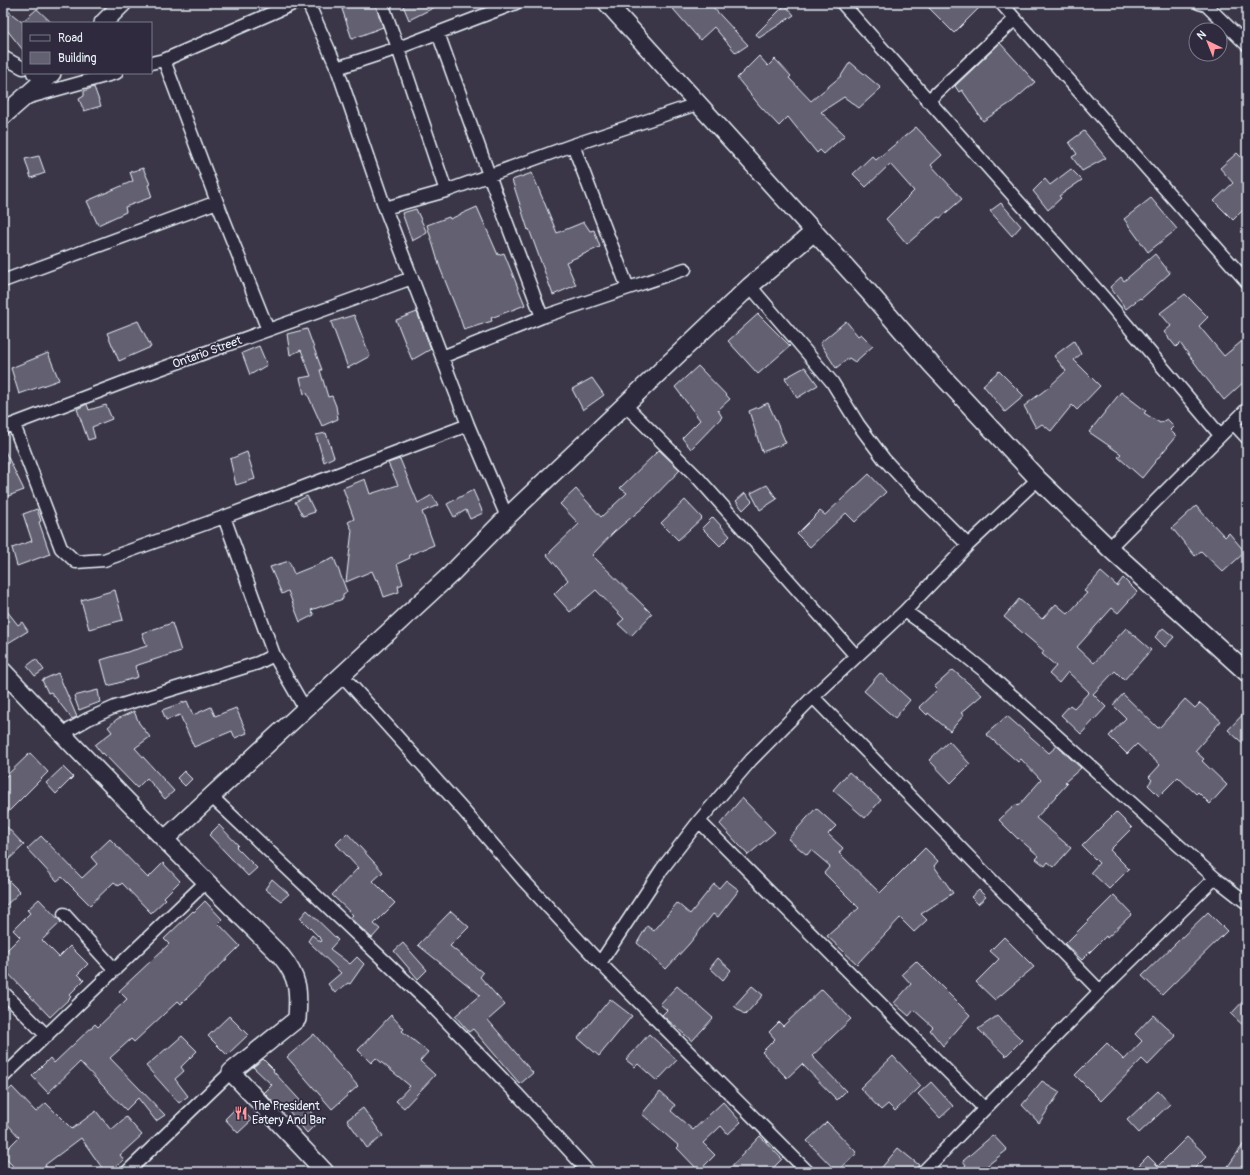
<svg xmlns="http://www.w3.org/2000/svg" width="1250" height="1175" viewBox="0 0 1250 1175" font-family="Pangolin,sans-serif">
<style>
.building{fill:#636171;stroke:#e8f1f8}
.lines{fill:none;stroke-linecap:round;stroke-linejoin:round}
.street-casing{stroke:#e8f1f8;stroke-width:15}
.secondary-casing{stroke:#e8f1f8;stroke-width:20}
.street{stroke:#2f2a3d;stroke-width:12}
.secondary{stroke:#2f2a3d;stroke-width:17}
.labels{text-anchor:middle;stroke-width:3.5;stroke-linejoin:round;paint-order:stroke}
.street-label{font-size:12px;fill:#e8f1f8;stroke:#2f2a3d}
.poi-label{font-size:12px;fill:#e8f1f8;stroke:#2f2a3d;text-anchor:start}
</style>
<rect width="100%" height="100%" fill="#3a3648"/>
<filter id="ink" filterUnits="userSpaceOnUse"><feTurbulence type="fractalNoise" baseFrequency=".025" numOctaves="2"/><feDisplacementMap in="SourceGraphic" scale="8" xChannelSelector="R" yChannelSelector="G"/><feConvolveMatrix kernelMatrix="1 2 1 2 8 2 1 2 1" color-interpolation-filters="sRGB"/></filter>
<g filter="url(#ink)">
<path class="building" d="M355,3H375L383,27L352,39L342,9Z
M402,3H443L409,20Z
M668,3H709L748,45L736,53L714,27L700,40Z
M924,3H984L954,33Z
M785,5L794,15L759,38L756,34Z
M3,7L22,22L37,9L52,23H23V50L3,25Z
M1000,43L1035,82L1012,102L983,121L962,90L959,92L955,86Z
M759,56L768,66L775,59L791,76L789,78L811,101L841,76L850,62L881,88L859,108L844,97L821,112L845,135L824,154L820,150L817,153L788,117L779,126L760,106L737,78Z
M94,87L101,106L84,111L79,99L84,96V91Z
M916,127L942,155L931,165L962,199L940,218L938,217L907,244L886,219L914,191L890,164L866,187L853,174L872,156L876,160Z
M1084,131L1106,158L1082,171L1072,157L1077,154L1069,142Z
M1237,153L1247,163V206L1233,220L1214,201L1233,183L1220,168Z
M39,156L45,173L31,178L25,159Z
M143,168L150,184L148,185L152,197L125,207L126,212L98,225L87,201L133,181L130,172Z
M1071,169L1082,180L1059,196L1061,198L1048,210L1033,191L1045,179L1050,185Z
M532,173L557,233L584,222L590,231L594,230L600,247L566,262L576,285L553,295L529,229L528,230L512,180Z
M1151,198L1177,229L1148,252L1124,219Z
M1001,203L1021,226L1012,236L990,211Z
M477,207L498,255L504,253L525,305L491,318L492,321L464,330L460,318L440,268L427,225L449,217L450,219Z
M416,209L427,233L412,241L402,213Z
M1155,254L1170,273L1141,299L1140,298L1126,309L1110,287L1121,277L1124,281Z
M1185,294L1208,317L1199,326L1224,356L1247,337V379L1224,400L1206,378L1180,343L1176,347L1164,332L1171,326L1160,313Z
M417,312L431,349L412,360L396,320Z
M758,314L790,346L758,374L728,341Z
M354,315L370,356L348,368L331,322Z
M138,321L151,347L119,361L107,333Z
M846,321L858,336L861,334L873,346L855,362L849,358L836,368L820,343Z
M307,329L322,370H320L328,397L332,396L336,406L338,419L322,426L307,393L304,394L300,378L311,376L301,350L290,355L287,334Z
M1074,341L1081,354L1074,360L1100,386L1077,410L1072,405L1051,431L1042,424L1036,428L1024,406L1049,387L1066,371L1054,356Z
M259,346L267,365L250,375L242,353Z
M48,353L59,380L19,394L11,368Z
M698,366L730,399L718,410L722,417L691,449L682,438L700,420L675,387Z
M805,367L818,385L797,398L785,378Z
M999,371L1024,396L1005,412L983,385Z
M592,378L604,395L583,410L572,389Z
M1121,392L1146,411L1144,413L1160,423L1167,419L1174,426L1170,430L1176,436L1142,478L1118,457L1121,454L1089,432Z
M768,403L786,443L762,452L749,411Z
M87,404L89,410L106,405L112,419L92,427L95,438L88,440L77,409Z
M326,433L334,457L324,462L316,435Z
M3,447L24,490L3,498Z
M659,450L680,470L645,506L614,532L592,555L652,614L631,636L618,624L624,619L596,590L570,612L554,594L568,580L547,555L579,524L560,504L576,489L601,517L627,493L620,488Z
M247,452L255,479L236,485L230,459Z
M400,459L418,503L432,495L438,505L422,512L434,545L409,555L410,558L397,564L403,584L398,586L399,592L384,597L378,579L376,580L372,571L346,582L352,530L348,522L354,519L343,488L365,479L370,494L398,485L388,463Z
M869,474L886,492L855,522L846,513L810,547L797,534L820,511L825,515Z
M767,485L777,499L760,510L751,493Z
M473,490L483,513L470,519L466,510L454,517L447,504Z
M745,493L752,501L743,510L736,501Z
M307,496L315,512L303,516L295,502Z
M685,500L702,518L678,540L661,523Z
M1196,506L1225,537L1229,533L1245,552L1223,572L1201,551L1195,556L1172,528Z
M37,509L41,521L39,522L50,554L17,566L12,548L32,541L23,514Z
M713,517L730,536L720,546L702,528Z
M334,558L347,592L343,594V599L311,610L314,615L300,622L288,591L282,594L270,567L289,561L294,574Z
M1101,572L1117,586L1123,578L1137,592L1118,613L1112,608L1077,647L1094,663L1126,628L1151,650L1124,680L1115,671L1093,694L1106,707L1081,734L1061,715L1070,705L1074,708L1089,692L1068,672L1059,683L1049,674L1056,666L1042,654L1044,651L1004,617L1019,599L1042,619L1056,604L1068,614L1087,593L1084,591Z
M115,590L123,620L89,629L81,600Z
M3,606L18,625L22,622L28,631L8,643L3,636Z
M172,623L181,651L135,666L138,677L108,686L101,660L147,646L142,633Z
M1163,628L1174,637L1165,647L1155,637Z
M36,659L44,670L35,676L27,666Z
M953,670L982,695L961,713L964,715L950,731L928,713L927,715L919,707L937,690L934,687Z
M58,673L77,717L72,719L51,692L48,693L42,680Z
M880,673L910,700L895,718L864,691Z
M98,690L100,702L79,710L74,696Z
M1123,694L1158,728L1160,727L1185,699L1195,708L1200,703L1221,721L1195,751L1204,759L1202,761L1227,785L1210,804L1198,792L1196,794L1178,777L1159,796L1148,785L1152,780L1149,777L1160,765L1137,744L1127,754L1109,736L1126,718L1113,705Z
M187,701L193,715L211,707L215,716L236,708L247,733L235,738L232,731L194,747L180,715L166,720L162,710Z
M1247,710V747L1228,730Z
M134,711L139,723L150,737L135,748L174,791L165,799L147,778L137,788L103,753L102,754L95,745L112,732L108,727L117,719Z
M1007,716L1049,753L1057,746L1081,768L1065,782L1067,784L1036,818L1071,848L1054,867L1048,862L1045,866L1036,859L1039,856L1018,838V839L999,820L1016,804L1018,806L1041,780L1021,759L1018,762L986,734Z
M949,741L970,764L951,783L929,760Z
M30,753L48,772L3,817V779Z
M63,767L73,777L56,794L46,783Z
M184,771L192,779L185,786L177,778Z
M849,772L881,800L865,818L833,790Z
M742,798L775,832L748,855L720,824Z
M816,808L836,826L828,834L843,848L839,853L880,893L925,848L938,861L934,866L953,893L921,914L927,920L914,932L900,918L857,964L827,936L859,908L824,873L830,866L811,850L807,855L788,839Z
M1116,812L1132,828L1110,850L1129,869L1109,889L1091,872L1099,863L1082,846Z
M3,823L24,845L3,865Z
M219,825L238,845L236,847L257,868L248,876L209,835Z
M347,833L383,872L373,881L395,903L374,924L380,929L372,938L350,918L353,915L332,895L358,868L336,844Z
M41,836L82,878L97,864L91,857L110,839L148,878L163,863L180,881L164,897L166,899L151,913L122,883L119,886L114,882L90,905L62,877L57,881L27,849Z
M3,875L20,892L3,908Z
M272,879L289,894L281,901L265,889Z
M726,880L739,890L718,917L713,914L689,944L666,969L637,943L647,926L654,931L677,903L690,914L714,884L719,888Z
M979,890L986,897L978,904L971,897Z
M1114,895L1132,914L1107,938L1106,936L1082,960L1065,944Z
M39,899L61,922L42,940L59,957L70,946L88,964L78,974L84,980L69,995L71,997L50,1017L3,968V954L20,937L13,930L30,913L27,910Z
M205,901L222,919L218,923L240,946L181,1004L178,1001L134,1042L131,1039L110,1058L165,1115L156,1121L138,1098L126,1110L80,1062L48,1093L32,1076L50,1058L54,1063L95,1024L98,1027L127,999L119,991L169,944L164,939L193,911L194,912Z
M307,910L338,940L330,949L350,964L357,957L364,964L350,984L348,983L335,993L328,984L341,973L308,941L312,935L321,942L322,940L300,918Z
M451,911L469,927L450,946L483,973L480,977L505,1005L488,1020L533,1073L520,1084L473,1029L469,1032L455,1016L480,995L418,945Z
M1208,912L1227,931L1162,995L1142,976Z
M1004,937L1034,967L995,1000L976,982L999,959L990,951Z
M403,943L427,970L418,979L394,951Z
M718,958L731,970L723,980L710,968Z
M916,961L970,1015L943,1046L930,1030L933,1027L914,1010L909,1016L894,1003L911,984L902,974Z
M677,986L713,1018L692,1041L662,1015L667,1010L660,1004Z
M752,986L763,995L745,1015L734,1006Z
M822,989L851,1019L812,1056L846,1091L837,1100L802,1064L787,1078L762,1052L775,1039L769,1032L779,1022L783,1026Z
M1247,997V1029L1231,1014Z
M610,999L632,1016L599,1056L578,1038Z
M391,1015L404,1029L402,1031L428,1052L420,1061L435,1075L404,1108L396,1101L410,1086L376,1058L371,1063L358,1050Z
M1153,1015L1176,1036L1148,1065L1142,1059L1101,1101L1075,1075L1107,1043L1124,1060L1142,1041L1135,1034Z
M229,1016L248,1035L227,1055L208,1036Z
M997,1016L1022,1040L1006,1056L978,1029Z
M314,1034L333,1056L332,1057L358,1086L332,1109L287,1057Z
M649,1034L677,1060L657,1081L638,1064L635,1067L626,1060Z
M182,1036L197,1051L181,1067L184,1071L175,1079L188,1096L179,1103L146,1066L166,1049V1050Z
M893,1056L921,1086L895,1111L888,1104L881,1110L860,1088Z
M263,1059L274,1070L273,1071L319,1121L307,1133L284,1105L280,1109L264,1093L272,1085L253,1067Z
M1042,1081L1060,1092L1039,1123L1022,1105Z
M931,1082L953,1106L940,1118L918,1094Z
M12,1087L36,1112L46,1103L72,1129L96,1111L111,1130L126,1117L142,1135L120,1155L124,1160L109,1172H105L81,1138L45,1165L50,1172H19L3,1156V1153L19,1137L3,1119V1096Z
M1158,1091L1170,1104L1139,1133L1127,1120Z
M660,1092L675,1105L671,1111L693,1130L723,1102L741,1122L728,1134L721,1126L703,1143L715,1155L699,1171L677,1148L679,1146L642,1114Z
M238,1106L252,1120L238,1133L225,1119Z
M363,1108L383,1136L367,1148L347,1120Z
M827,1122L857,1153L837,1172L807,1141Z
M993,1135L1007,1150L979,1172H959L966,1165L963,1161Z
M760,1136L782,1159L769,1172H726Z
M1187,1137L1207,1156L1191,1172H1132L1148,1156L1158,1166Z
M1247,1139V1168L1242,1165L1235,1172H1224Z
M898,1148L919,1165L914,1172H878Z"/>
<g class="lines">
<g class="street-casing">
<path id="street" d="M308,3L337,68L385,208L468,425L507,517
M382,3L398,48L446,191
M842,3L1105,299L1220,435
M1001,3L1247,282
M1199,3L1206,5L1247,45
M438,33L489,175L542,317
M3,57L23,68
M164,60L217,202L268,330
M151,63L164,60L295,3
M337,68L398,48L516,3
M33,73L45,80
M26,98L116,73
M928,101L1015,19
M573,145L628,288
M385,208L446,191L573,145L697,104
M3,281L217,202
M750,286L832,382L858,424L884,459L908,485L968,545
M442,357L542,317L685,269
M625,405L698,478L856,656
M1233,423L1247,438
M14,425L61,548L76,562L104,560L224,517L468,425
M3,428L138,377L412,278
M1109,548L1247,409
M905,611L952,645L988,674L1215,878L1247,903
M274,655L305,709
M342,675L464,811L525,882L600,963L808,1172
M813,697L1100,991
M62,734L88,719L115,707L258,663L274,655L224,517
M211,796L431,1005L519,1096L589,1172
M699,821L984,1108
M64,914L115,970
M600,963L662,869L699,821L751,760L813,697L905,611L968,545L1038,479
M3,992L47,1036
M3,1077L206,882
M127,1172L231,1072
M923,1172L1100,991L1215,878"/>
</g>
<g class="secondary-casing">
<path id="secondary" d="M607,3L867,290L931,364L1038,479L1109,548L1247,673
M103,23L123,3
M3,116L52,73
M3,671C93,768 187,863 281,956C299,978 299,991 297,1019L231,1072L325,1172
M165,839L451,574L507,517L750,286L814,232"/>
</g>
<use href="#street" class="street"/>
<use href="#secondary" class="secondary"/>
</g>
</g>
<defs>
<g id="restaurant-bare" transform="scale(1.08)"><path d="M-5-6h1v4h1v-4h1v4h1v-4h1v5L-1.5 .5V6h-2V.5L-5-1ZM5-6V6H3V1.5H1.5Q1.5-4 5-6Z" fill="#ff9aa2" stroke="#2f2a3d" stroke-width="2.5" paint-order="stroke"/></g>
</defs>
<g fill-rule="evenodd">
<use href="#restaurant-bare" x="241" y="1113"/>
</g>
<g class="labels">
<g class="street-label">
<text transform="translate(207 352) rotate(-20)" y="4">Ontario Street</text>
</g>
<g class="poi-label">
<text x="252" y="1110">The President<tspan x="252" dy="14">Eatery And Bar</tspan></text>
</g>
</g>
<rect width="1250" height="1175" fill="none" stroke="#2f2a3d" stroke-width="16"/>
<rect x="8" y="8" width="1234" height="1159" fill="none" stroke="#e8f1f8" stroke-width="1.5" filter="url(#ink)"/>
<rect x="22" y="22" width="130" height="52" fill="#2f2a3d" stroke="#797a88"/>
<rect x="30" y="35" width="20" height="6" fill="#2f2a3d" stroke="#797a88"/>
<text x="58" y="42" font-size="12" fill="#e8f1f8">Road</text>
<rect x="30" y="52" width="20" height="12" fill="#636171" stroke="#797a88"/>
<text x="58" y="62" font-size="12" fill="#e8f1f8">Building</text>
<g transform="translate(1208 42) rotate(317)"><circle r="19" fill="#2f2a3d" stroke="#797a88"/>
<path d="M0-3L7 15L0 10L-7 15Z" fill="#ff9aa2"/>
<text y="-6" font-size="11" font-weight="bold" text-anchor="middle" fill="#e8f1f8">N</text>
</g>
</svg>
